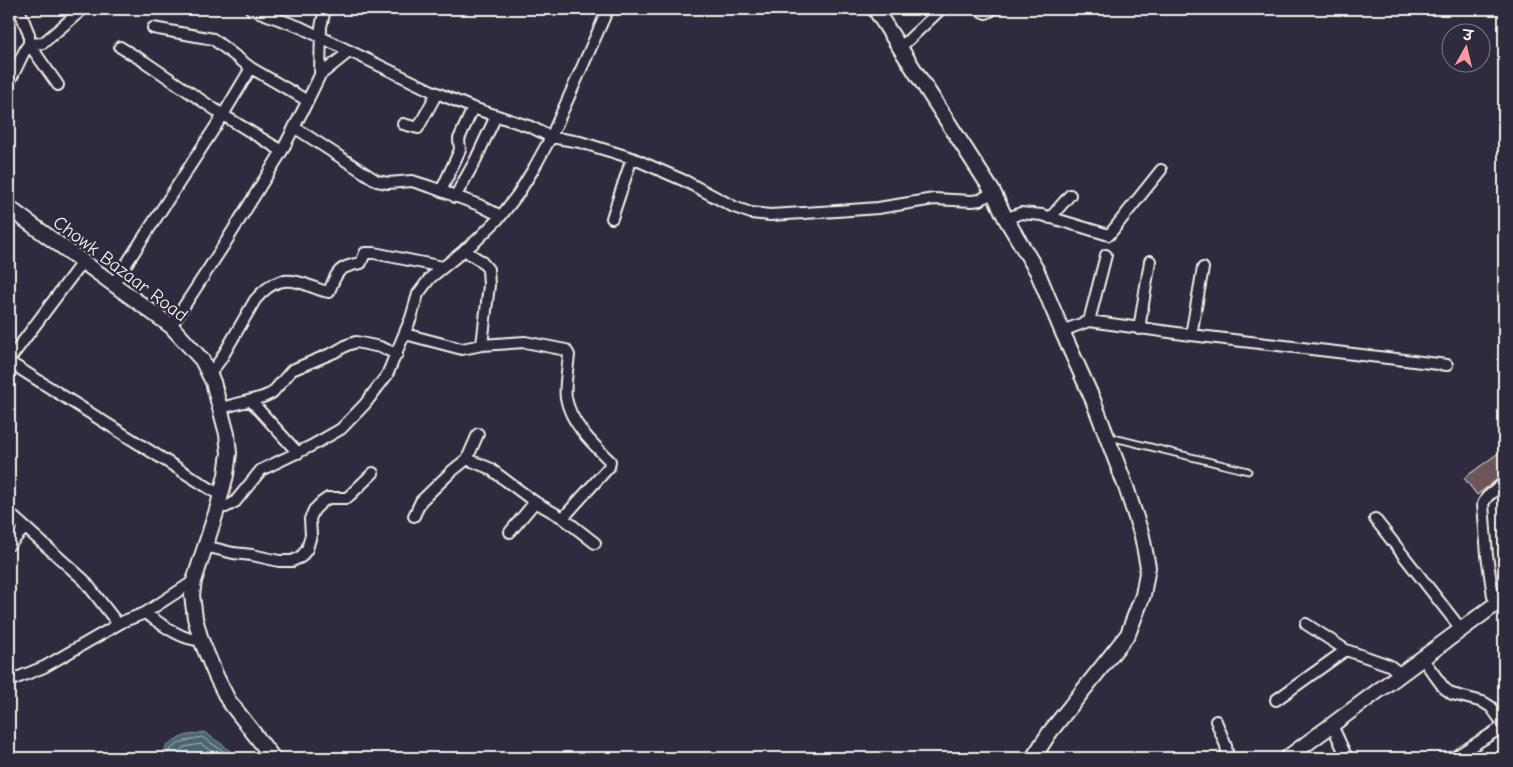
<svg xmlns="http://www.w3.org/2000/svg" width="1513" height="767" viewBox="0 0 1513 767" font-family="'Comic Neue','Playpen Sans Deva',sans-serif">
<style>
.water{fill:#4c6573;stroke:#8f9da2}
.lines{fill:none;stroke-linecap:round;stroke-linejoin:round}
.shore{stroke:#b1b9b9;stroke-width:1}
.building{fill:#6c565b;stroke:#f4f1e8}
.service-casing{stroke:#f4f1e8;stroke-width:9}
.minor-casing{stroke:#f4f1e8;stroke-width:14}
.secondary-casing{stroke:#f4f1e8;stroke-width:18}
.service{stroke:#2f2a3d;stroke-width:5}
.minor{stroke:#2f2a3d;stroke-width:10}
.secondary{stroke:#2f2a3d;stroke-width:14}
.labels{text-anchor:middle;stroke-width:5;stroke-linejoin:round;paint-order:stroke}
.street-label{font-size:19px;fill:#f4f1e8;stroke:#2f2a3d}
</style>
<rect width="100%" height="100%" fill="#2f2a3d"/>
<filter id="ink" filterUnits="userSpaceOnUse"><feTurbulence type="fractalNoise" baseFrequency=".02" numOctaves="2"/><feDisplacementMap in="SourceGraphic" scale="10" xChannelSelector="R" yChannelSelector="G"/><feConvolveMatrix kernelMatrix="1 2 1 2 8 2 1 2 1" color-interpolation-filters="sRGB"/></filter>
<g filter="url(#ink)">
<path class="water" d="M204,732L226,747L237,758H160C168,737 184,736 204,732Z"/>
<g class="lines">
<path class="shore" d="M165,758C171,743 187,740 202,737L223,751L230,758
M172,758L184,747L201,744L221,758"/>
</g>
<path class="building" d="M1504,449V474L1477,495L1464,478Z"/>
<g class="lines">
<g class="service-casing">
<path id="service" d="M1110,437L1248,471"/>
</g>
<g class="minor-casing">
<path id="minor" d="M251,9L300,27L432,91L473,108L531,127L551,137L580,142L632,158L685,181L734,207L751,213L770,215L837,211L878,208L934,199L972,201L980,200L993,192
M979,9L981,11L986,13L994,9
M153,28L213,39L251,68L308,101
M29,44L43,43L83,9
M29,44L58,85
M900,48L941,9
M251,68L223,115L282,151
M320,75L350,51
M9,83L26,48L29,44V34L19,9
M403,124L418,128L437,93
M294,127L377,181L388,183L412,181L431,187L479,205L501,216
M441,191L460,150L459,139L473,108
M455,197L475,161L496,116
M612,218L632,158
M1050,218L1070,195
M1006,219L1021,213L1042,215L1109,235L1161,170
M465,249L470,254L481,261L488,269L489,285L482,345
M114,283L223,115L145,62L120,47
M1089,321L1106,255
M171,326L224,245L282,151L303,110L320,75L321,27L325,9
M1139,329L1150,261
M1062,331L1089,321L1191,335L1447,365
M405,334L462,349L482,345L525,342L566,350L569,355C568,367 564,386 566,398C571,424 592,443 610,461L609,467L563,518
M1191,335L1203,268
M9,360L83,261
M9,362L220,495
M208,373L213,370L221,359L255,300C272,280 286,276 310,286C316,288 322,291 329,292C337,271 338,267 361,263L365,253H374L443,267
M251,401L298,453
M221,408L263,397L272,393L292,370L335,352L347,345L356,342L380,347L397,354
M467,459L478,434
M217,506L226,507L235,502L261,470L311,446L341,429L365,404L387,375L411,318L418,294L430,278L477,240L501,216L518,194L534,168L551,137L608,9
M9,513L84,580L118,624
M414,516L421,501L452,471L467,459L489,468L535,502L563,518L595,543
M1375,519L1461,629
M510,532L535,502
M9,545L25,528
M205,546L233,553L252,555L279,561H292L301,557L307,549L311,535L310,519L314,510L321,503L328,498H347L373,473
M1496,604L1493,596L1487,555L1483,504L1487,497L1504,483
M145,613L194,581
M1306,624L1346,650L1389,665L1401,674
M1422,658L1444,688L1452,694L1483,702L1491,707L1504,725
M9,681L44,667L124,621L145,613C160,623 182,641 201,640
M1276,700L1346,650
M1216,721L1226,746L1228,758
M1332,725L1347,758
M1453,758L1504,726"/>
</g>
<g class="secondary-casing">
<path id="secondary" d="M875,9L993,192L1006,219L1037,271L1062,331L1093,400L1126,487L1142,536L1148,567L1143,595L1128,634L1050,732L1033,758
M9,208L171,326L202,360L213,382L227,434L229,453L226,475L217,510L194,581L192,595L195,618L201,640L216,676L228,700L273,758
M1287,758L1504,598"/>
</g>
<use href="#service" class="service"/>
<use href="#minor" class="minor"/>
<use href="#secondary" class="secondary"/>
</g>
</g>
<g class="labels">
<g class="street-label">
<text transform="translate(121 268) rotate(37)" y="7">Chowk Bazaar Road</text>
</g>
</g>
<rect width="1513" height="767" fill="none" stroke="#2f2a3d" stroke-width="30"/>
<rect x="15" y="15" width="1483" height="737" fill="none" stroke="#f4f1e8" stroke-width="2" filter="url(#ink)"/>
<g transform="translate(1466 48) rotate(8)"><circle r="24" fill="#2f2a3d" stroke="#7e7a81"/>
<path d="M0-4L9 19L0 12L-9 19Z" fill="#ff9aa2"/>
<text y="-8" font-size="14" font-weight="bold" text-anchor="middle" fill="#f4f1e8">उ</text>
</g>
</svg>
